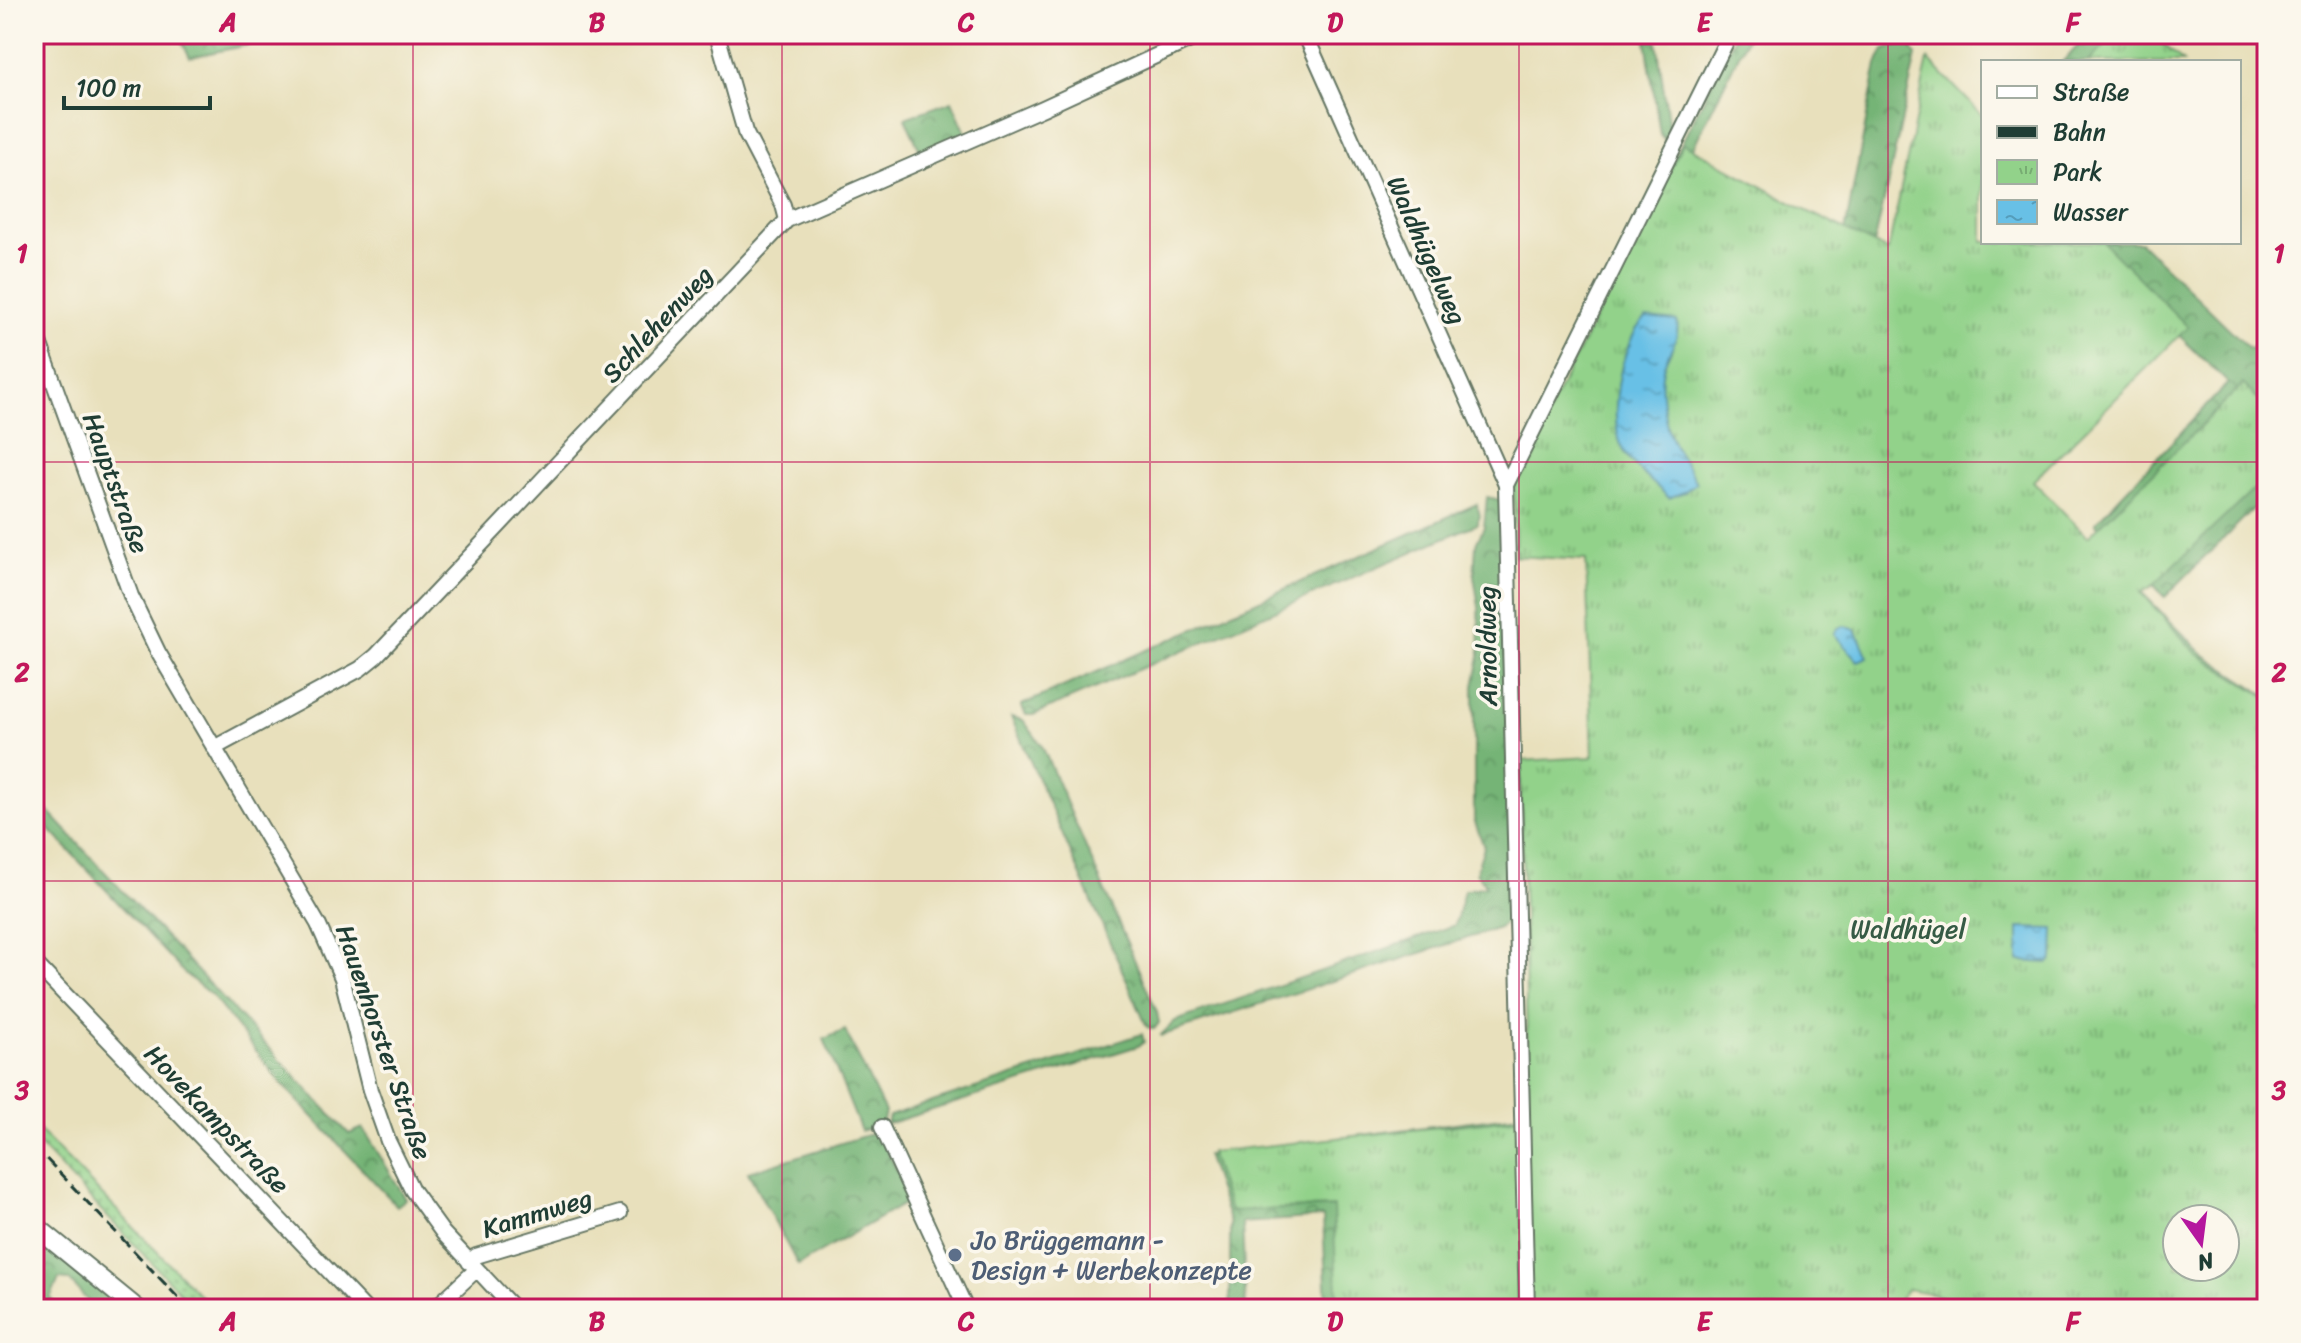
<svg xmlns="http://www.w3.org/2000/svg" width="2301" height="1343" viewBox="0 0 2301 1343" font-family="Sriracha,sans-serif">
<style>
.grass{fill:url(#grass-dots);stroke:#58885f;stroke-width:2}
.forest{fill:url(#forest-crowns);stroke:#4a7855;stroke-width:2}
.park{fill:url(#park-tufts);stroke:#58885f;stroke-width:2;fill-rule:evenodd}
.water{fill:url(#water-ripples);stroke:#447e8d;stroke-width:2}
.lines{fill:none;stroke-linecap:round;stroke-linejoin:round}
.minor-casing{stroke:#657664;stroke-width:18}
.major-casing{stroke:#657664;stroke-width:22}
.minor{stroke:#fff;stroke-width:14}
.major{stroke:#fff;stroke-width:18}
.rail{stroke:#1f3d34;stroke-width:3;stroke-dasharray:12 6;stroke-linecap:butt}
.grid{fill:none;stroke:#c2185b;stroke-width:2;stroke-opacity:0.55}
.service-dot{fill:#5c6f8a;stroke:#fbf7ec;stroke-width:3}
.labels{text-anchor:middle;stroke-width:7;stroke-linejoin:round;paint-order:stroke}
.street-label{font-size:26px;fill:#1f3d34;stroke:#fbf7ec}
.park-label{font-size:26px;fill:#365b45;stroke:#fbf7ec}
.service-label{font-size:26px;fill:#4e5e75;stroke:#fbf7ec;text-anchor:start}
.neatline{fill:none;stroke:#c2185b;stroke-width:3}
.grid-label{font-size:26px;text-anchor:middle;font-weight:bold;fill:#c2185b}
</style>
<defs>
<pattern id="grass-dots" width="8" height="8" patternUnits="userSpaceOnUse" patternTransform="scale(2)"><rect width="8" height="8" fill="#92d28a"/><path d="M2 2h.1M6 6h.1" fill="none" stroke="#77ac72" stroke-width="1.8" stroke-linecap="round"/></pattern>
<pattern id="forest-crowns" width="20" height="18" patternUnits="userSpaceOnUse" patternTransform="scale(2)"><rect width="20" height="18" fill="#75b476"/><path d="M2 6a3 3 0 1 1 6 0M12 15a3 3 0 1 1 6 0" fill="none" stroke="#5f9462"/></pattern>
<pattern id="park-tufts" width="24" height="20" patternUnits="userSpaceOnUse" patternTransform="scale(2)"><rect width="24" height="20" fill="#92d28a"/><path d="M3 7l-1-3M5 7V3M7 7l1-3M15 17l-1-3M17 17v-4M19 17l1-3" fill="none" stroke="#77ac72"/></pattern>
<pattern id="water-ripples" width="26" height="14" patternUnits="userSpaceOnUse" patternTransform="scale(2)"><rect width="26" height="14" fill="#68c0e6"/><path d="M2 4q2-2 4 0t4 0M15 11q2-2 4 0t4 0" fill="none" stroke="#559dbb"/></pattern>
</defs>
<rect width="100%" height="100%" fill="#fbf7ec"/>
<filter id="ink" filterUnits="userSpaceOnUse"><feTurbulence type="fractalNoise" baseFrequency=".0125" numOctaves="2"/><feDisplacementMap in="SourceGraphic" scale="16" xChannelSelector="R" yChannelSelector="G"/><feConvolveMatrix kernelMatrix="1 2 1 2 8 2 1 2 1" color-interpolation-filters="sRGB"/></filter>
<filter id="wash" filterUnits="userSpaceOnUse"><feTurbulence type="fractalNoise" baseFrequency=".006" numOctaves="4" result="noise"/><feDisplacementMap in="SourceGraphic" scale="32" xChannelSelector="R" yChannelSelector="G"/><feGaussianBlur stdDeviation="1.8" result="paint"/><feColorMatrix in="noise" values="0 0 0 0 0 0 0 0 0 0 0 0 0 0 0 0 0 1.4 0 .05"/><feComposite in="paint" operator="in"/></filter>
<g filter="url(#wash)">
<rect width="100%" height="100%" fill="#e8e0bc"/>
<path class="grass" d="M34,1125L213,1309H196L34,1140Z"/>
<path class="forest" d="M178,34H285L281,38L190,57Z
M1645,34H1656L1670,135L1665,140L1660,134Z
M1736,34H1749L1676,182L1664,178Z
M2090,34H2129L2100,62H2062Z
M1908,41L1916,56L1870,263L2038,488L2202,653L2267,696V711L2200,665L1840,277L1846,226L1877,64L1884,50Z
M952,101L967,135L922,155L905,118Z
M2083,242H2140L2250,349L2267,334V495L2165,597L2095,523L2228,383Z
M1487,497L1501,500L1510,847L1508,920L1499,928L1160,1036L1175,1021L1455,925L1464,890L1486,886L1476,872L1484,847L1474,819V686L1480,657L1479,607L1474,576L1476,544L1484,527Z
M1477,504L1480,516L1477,524L1033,715H1026L1022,707V705Z
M1011,717L1023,720L1042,746L1157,1012L1159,1023L1154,1029L1147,1027Z
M34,796L349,1134L363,1128L406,1199L397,1206L283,1085L211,995L184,973L34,813Z
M845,1030L885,1112L882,1124L861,1131L824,1039Z
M1142,1034L1144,1042L1138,1046L887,1124L889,1116Z
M1517,1115L1519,1128L1257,1209L1347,1207L1341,1309H1327L1323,1217L1242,1223L1246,1309H1230V1223L1206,1155Z
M877,1132L912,1199L798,1265L748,1172Z
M34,1233L127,1309H95L69,1280L59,1279L50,1298L59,1309H34Z"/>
<path class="park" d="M2117,34H2153L2183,62H2088Z
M1928,59L1983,116V242H2103L2188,327L2033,481L2088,537L2243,384L2267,409V477L2151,587L2141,593L2196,653L2267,698V1309H1959L1960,1305L1934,1294L1908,1289L1892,1309H1338L1333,1207L1230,1211L1210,1152L1529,1117L1520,761L1593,757L1586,560L1515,556L1514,479L1683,143L1799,207L1888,251ZM2177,1219H2225V1267H2177Z"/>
<path class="water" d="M1646,318L1677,321C1681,342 1664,354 1662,375C1660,389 1665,425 1671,438C1677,454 1689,467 1696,483L1684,492L1669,498C1654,483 1632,467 1622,447C1607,418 1621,339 1646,318Z
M1844,626L1856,630L1868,657L1858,661L1834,634L1838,628Z
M2019,928L2054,929L2053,959L2049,963L2019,961Z"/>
</g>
<g filter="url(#ink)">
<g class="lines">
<g class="minor-casing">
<path id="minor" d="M717,34L745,132L783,205L787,220
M1305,34L1506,485
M34,328L131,596L158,652L318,924L342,978L370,1090L388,1141L412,1190L443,1233L514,1309
M214,748L360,669L376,656L787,220L1043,108L1203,34
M34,962L365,1309
M882,1127L966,1309
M469,1262L476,1256L620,1213
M434,1309L476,1270
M1527,1309L1506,485L1730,34"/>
</g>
<g class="major-casing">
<path id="major" d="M34,1225L137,1309"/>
</g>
<use href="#minor" class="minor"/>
<use href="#major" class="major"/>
<path class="rail" d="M34,1146L189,1309"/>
</g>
</g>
<path class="grid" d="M413,34V1309M782,34V1309M1150,34V1309M1519,34V1309M1888,34V1309M34,462H2267M34,881H2267"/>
<circle class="service-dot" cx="955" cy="1255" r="8"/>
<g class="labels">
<g class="street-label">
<text transform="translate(1427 250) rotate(66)" y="9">Waldhügelweg</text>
<text transform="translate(657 324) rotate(-47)" y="9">Schlehenweg</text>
<text transform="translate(116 483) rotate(70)" y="9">Hauptstraße</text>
<text transform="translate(1487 646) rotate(-91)" y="9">Arnoldweg</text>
<text transform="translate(384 1042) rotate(71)" y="9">Hauenhorster Straße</text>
<text transform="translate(217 1119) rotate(46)" y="9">Hovekampstraße</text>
<text transform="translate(537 1213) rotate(-17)" y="9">Kammweg</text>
</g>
<g class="park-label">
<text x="1908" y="938">Waldhügel</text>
</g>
<g class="service-label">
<text x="971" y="1249">Jo Brüggemann -<tspan x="971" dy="30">Design + Werbekonzepte</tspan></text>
</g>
</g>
<rect width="2301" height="1343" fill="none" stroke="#fbf7ec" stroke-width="88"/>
<rect x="1981" y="60" width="260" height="184" fill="#fbf7ec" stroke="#a3ada2" stroke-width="2"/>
<rect x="1997" y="86" width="40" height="12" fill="#ffffff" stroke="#a3ada2" stroke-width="2"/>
<text x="2053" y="100" font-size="24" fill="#1f3d34">Straße</text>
<rect x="1997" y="126" width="40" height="12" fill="#1f3d34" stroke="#a3ada2" stroke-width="2"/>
<text x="2053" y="140" font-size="24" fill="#1f3d34">Bahn</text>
<rect x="1997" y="160" width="40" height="24" fill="url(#park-tufts)" stroke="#a3ada2" stroke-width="2"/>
<text x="2053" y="180" font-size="24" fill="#1f3d34">Park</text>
<rect x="1997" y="200" width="40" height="24" fill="url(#water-ripples)" stroke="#a3ada2" stroke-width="2"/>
<text x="2053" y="220" font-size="24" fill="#1f3d34">Wasser</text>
<g transform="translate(2201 1243) rotate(166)"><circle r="38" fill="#fbf7ec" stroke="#a3ada2" stroke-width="2"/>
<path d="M0-6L14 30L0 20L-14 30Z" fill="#b5179e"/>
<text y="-12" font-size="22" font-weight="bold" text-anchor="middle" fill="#1f3d34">N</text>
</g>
<path d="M64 96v12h146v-12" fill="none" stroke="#1f3d34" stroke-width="4"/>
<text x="76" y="96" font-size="24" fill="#1f3d34" stroke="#fbf7ec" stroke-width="6" paint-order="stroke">100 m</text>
<rect x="44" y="44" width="2213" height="1255" class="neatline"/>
<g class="grid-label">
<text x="228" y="31">A</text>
<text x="597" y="31">B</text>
<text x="966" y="31">C</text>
<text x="1335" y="31">D</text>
<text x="1704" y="31">E</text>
<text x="2073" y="31">F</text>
<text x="22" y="262">1</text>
<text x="2279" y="262">1</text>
<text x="22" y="681">2</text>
<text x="2279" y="681">2</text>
<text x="22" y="1099">3</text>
<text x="2279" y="1099">3</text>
<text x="228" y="1330">A</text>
<text x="597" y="1330">B</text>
<text x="966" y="1330">C</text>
<text x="1335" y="1330">D</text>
<text x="1704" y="1330">E</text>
<text x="2073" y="1330">F</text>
</g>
</svg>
